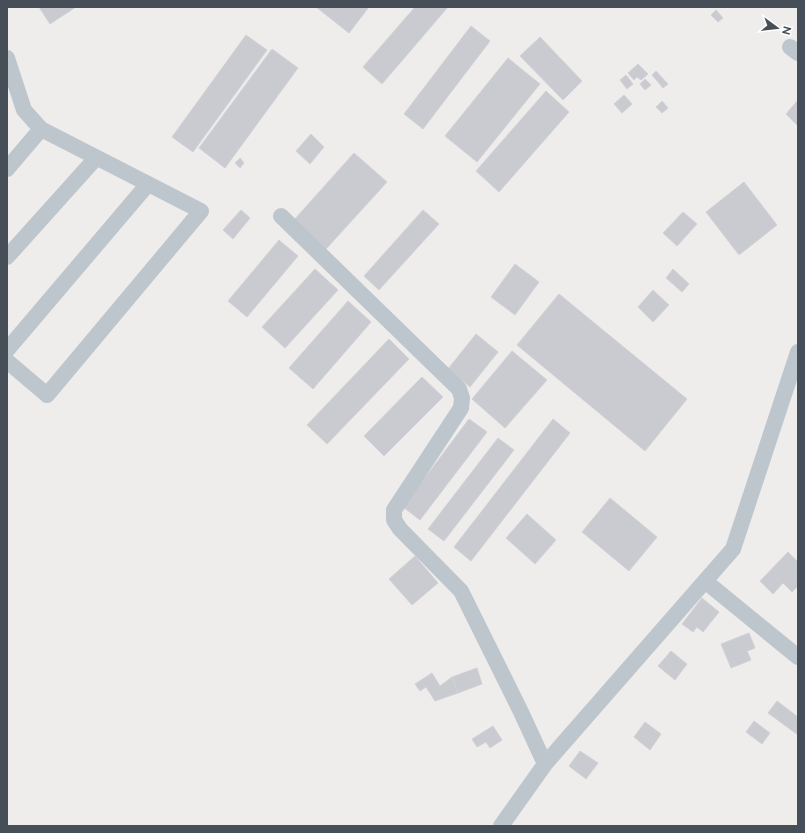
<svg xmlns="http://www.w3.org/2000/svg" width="805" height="833" viewBox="0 0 805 833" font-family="Raleway,sans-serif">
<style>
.building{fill:#cacbd0;stroke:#d1d2d7}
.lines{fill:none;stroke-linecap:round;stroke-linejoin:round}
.minor{stroke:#bec6cd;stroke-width:16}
</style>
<rect width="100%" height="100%" fill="#efecec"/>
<path class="building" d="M39,7H76L50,24Z
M316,7H369L349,33Z
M415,7H448L382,84L363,67Z
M716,10L723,18L718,22L711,15Z
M471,26L490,41L423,129L404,114Z
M246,35L267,50L193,152L172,137Z
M540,37L582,81L563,100L520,56Z
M272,49L298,68L225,168L199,148Z
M508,58L540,84L477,162L445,136Z
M638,64L648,74L641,80L637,77L634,80L628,73Z
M656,71L668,84L663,88L652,75Z
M626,75L633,84L627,89L620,80Z
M645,79L651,85L645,90L640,84Z
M546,91L569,112L499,192L476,171Z
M624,95L632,104L622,113L614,104Z
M798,100V126L786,114Z
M662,101L668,108L662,113L656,107Z
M311,134L324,147L310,164L296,151Z
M354,153L387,182L326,249L294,220Z
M240,158L244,163L240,168L235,163Z
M744,182L777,225L739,255L706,212Z
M241,210L250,218L233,239L223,230Z
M423,210L439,224L379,290L364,276Z
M683,212L697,224L677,246L663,233Z
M279,240L298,256L247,317L228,301Z
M515,264L539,282L515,315L491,297Z
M315,269L338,290L285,348L262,327Z
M673,269L689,284L682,292L666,278Z
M653,290L669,305L653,322L638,307Z
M559,294L687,399L645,451L517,345Z
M348,301L371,322L313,389L289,368Z
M476,334L498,352L470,387L448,369Z
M389,339L409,359L327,444L307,425Z
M512,351L547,380L505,428L472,399Z
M422,377L443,397L384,456L364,436Z
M469,419L487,432L420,520L403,507Z
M553,419L570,433L471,561L454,547Z
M498,438L514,450L444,541L428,529Z
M610,498L657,537L629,571L582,532Z
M527,514L556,540L535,564L506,538Z
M788,552L798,562V586L792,592L783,583L773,594L760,581Z
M415,556L438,583L412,605L389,579Z
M702,598L719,612L703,632L697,627L693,632L682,624Z
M749,633L755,648L747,651L751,660L731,668L721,644Z
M671,651L687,664L675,680L658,666Z
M477,668L482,684L458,693L452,677Z
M432,673L440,686L452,677L458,693L435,701L426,687L420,691L415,684Z
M777,701L798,717V735L768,713Z
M754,721L770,733L762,744L746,732Z
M645,722L661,734L650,750L634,737Z
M493,726L502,740L490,748L486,742L477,747L472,739Z
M580,751L598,763L586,779L569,766Z"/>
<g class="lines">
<path class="minor" d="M790,47L798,53
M7,58L24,110L41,129L201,211L47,395L7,361
M7,169L41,129
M281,216L459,389L462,398L461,408L394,510V520L400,529L461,591L521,712L545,764
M7,257L96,158
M7,350L148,184
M705,581L798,657
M501,826L545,764L733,549L798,352"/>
</g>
<rect width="805" height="833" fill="none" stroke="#464f57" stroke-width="16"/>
<g transform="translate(777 28) rotate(105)" stroke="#ffffff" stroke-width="3" paint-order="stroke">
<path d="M0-3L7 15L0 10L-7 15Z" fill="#464f57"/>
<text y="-6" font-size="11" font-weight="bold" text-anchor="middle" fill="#464f57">N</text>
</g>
</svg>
